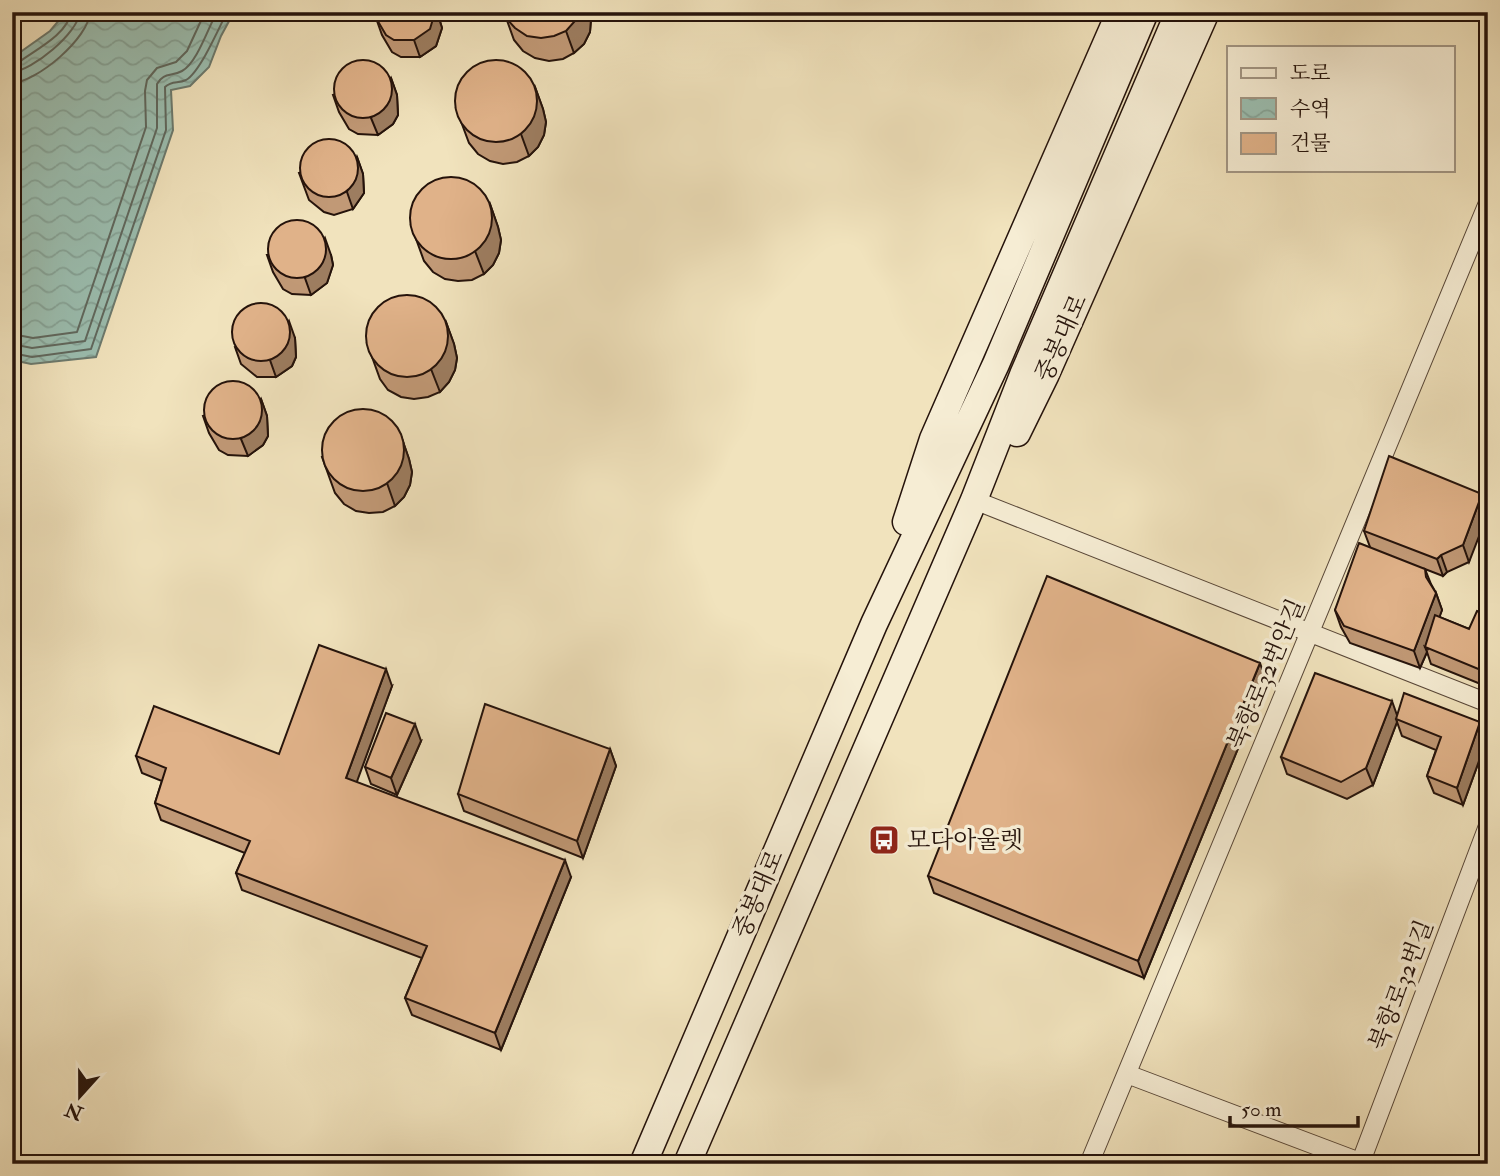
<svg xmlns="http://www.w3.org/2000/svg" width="1500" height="1176" viewBox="0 0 1500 1176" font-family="'IM FELL Double Pica','Noto Serif KR',serif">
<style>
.water{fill:url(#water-waves);stroke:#6c7a6e;stroke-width:2}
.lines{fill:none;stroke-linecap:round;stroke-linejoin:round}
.shore{stroke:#60685e;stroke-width:2}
.minor-casing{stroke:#584738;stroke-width:20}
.secondary-casing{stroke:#25130b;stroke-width:29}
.minor{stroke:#f6edd4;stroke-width:18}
.secondary{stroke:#f6edd4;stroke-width:26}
.wall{fill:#c19976;stroke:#25130b;stroke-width:2}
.shaded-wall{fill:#9d7d60;stroke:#25130b;stroke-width:2}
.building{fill:#e0b289;stroke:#25130b;stroke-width:2}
.labels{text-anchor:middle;stroke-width:7;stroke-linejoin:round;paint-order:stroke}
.street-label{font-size:24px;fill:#25130b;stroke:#f6edd4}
.poi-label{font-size:24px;fill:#25130b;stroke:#f6edd4;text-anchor:start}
</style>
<defs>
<pattern id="water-waves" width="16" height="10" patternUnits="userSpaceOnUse" patternTransform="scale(1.75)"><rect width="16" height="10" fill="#9bbeb0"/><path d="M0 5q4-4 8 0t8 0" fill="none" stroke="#85a296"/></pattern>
</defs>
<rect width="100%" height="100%" fill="#f1e3bd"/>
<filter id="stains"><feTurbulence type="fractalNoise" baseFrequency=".00286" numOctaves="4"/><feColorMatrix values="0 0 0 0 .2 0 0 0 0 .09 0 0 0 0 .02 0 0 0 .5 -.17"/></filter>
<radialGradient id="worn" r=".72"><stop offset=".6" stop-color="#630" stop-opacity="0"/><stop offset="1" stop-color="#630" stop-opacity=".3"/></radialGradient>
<path class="water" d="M66,12H234L221,36L209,67L190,86L171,90L173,130L96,357L31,364L12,360V58L50,31Z"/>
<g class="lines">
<path class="shore" d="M12,63L19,62C35,50 68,34 71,12
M12,72C32,71 78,33 80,12
M12,83C37,82 89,38 90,12
M12,334L33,338L77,332L146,127L145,91L147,80L157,68L176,62L187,51L205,12
M12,344L32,348L85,341L157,128V84C164,72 171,77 182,71C197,63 208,28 217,12
M12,353L32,357L91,349L166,130L165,87C172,80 178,84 186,80C200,72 219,28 227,12"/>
<g class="minor-casing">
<path id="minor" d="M974,500L1488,703
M1127,1074L1365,1164
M1089,1164L1488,203
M1360,1164L1488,826"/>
</g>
<g class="secondary-casing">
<path id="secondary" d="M1017,433L1046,374L1206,12
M906,522L933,439L1120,12
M643,1164L874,624L996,364L1145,12
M687,1164L974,500L1023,375L1179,12"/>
</g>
<use href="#minor" class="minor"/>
<use href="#secondary" class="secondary"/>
</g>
<path class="wall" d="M504,12H590L591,19L590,32L584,44L574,53L563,59L549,61L535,58L523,51L514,40Z
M376,18H439L442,28L436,46L420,57H401L392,52L382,35Z
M391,78L397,95L398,115L393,124L378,135L358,134L349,129L339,112L333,95Z
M535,87L543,109L546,122L544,135L538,147L529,156L517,162L503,164L490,161L478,154L469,143L456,108Z
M357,157L363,174L364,193L353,209L334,215L324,212L309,200L299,173Z
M490,204L498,227L501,240L499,253L493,265L484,274L472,280L458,281L445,279L433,272L424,261L411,225Z
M267,255H331L333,265L327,283L311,295L292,294L283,289L273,272Z
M446,322L454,344L457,358L455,370L449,382L440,392L428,397L414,399L401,397L388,390L380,379L367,343Z
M295,338L296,357L292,366L276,377H257L241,364L235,347Z
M261,399L267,416L268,436L263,445L248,456L228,455L219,450L209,433L203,416Z
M401,436L409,459L412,472L410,485L404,497L395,506L383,512L369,513L356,511L344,504L335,493L322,457Z
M1482,494L1469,562L1447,572L1443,576L1425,569L1431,584L1436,593L1442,610L1439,617L1469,629L1488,615V687L1431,664L1427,652L1420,668L1350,643L1341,627L1335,610L1370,547L1364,531Z
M1266,680L1144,978L934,893L928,876Z
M392,686L356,782L571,877L501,1050L412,1015L405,998L422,958L242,890L236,873L245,853L161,820L155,803L162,781L142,773L136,756L279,754Z
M1397,715L1480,722L1487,739L1463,805L1434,793L1427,776L1436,750L1402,736L1397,722L1373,785L1347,799L1287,774L1281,757Z
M421,741L397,795L371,784L365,767Z
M610,749L616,766L583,858L464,811L458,794Z"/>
<path class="shaded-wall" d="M435,12H437L442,28L436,46L420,57L414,40Z
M580,12H590L591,19L590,32L584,44L574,53L566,31Z
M391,78L397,95L398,115L393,124L378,135L371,118Z
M535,87L543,109L546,122L544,135L538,147L529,156L521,134Z
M357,157L363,174L364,193L353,209L347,192Z
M490,204L498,227L501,240L499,253L493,265L484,274L475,251Z
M325,238L331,255L333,265L327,283L311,295L305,278Z
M289,321L295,338L296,357L292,366L276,377L270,360Z
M446,322L454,344L457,358L455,370L449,382L440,392L431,369Z
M261,399L267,416L268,436L263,445L248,456L241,439Z
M401,436L409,459L412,472L410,485L404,497L395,506L387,483Z
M1482,494L1488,509V513L1469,562L1463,545Z
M1441,555L1447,572L1443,576L1437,559Z
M1436,593L1442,610L1428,649L1425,647L1427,652L1420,668L1414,651Z
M1260,663L1266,680L1144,978L1138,961Z
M386,669L392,686L352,795L346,778Z
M1392,701L1398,718L1396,719L1397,722L1373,785L1366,768Z
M1480,722L1487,739L1463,805L1457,788Z
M415,724L421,741L397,795L391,778Z
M610,749L616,766L583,858L577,841Z
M565,860L571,877L501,1050L495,1033Z"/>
<path class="building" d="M376,12H435L430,29L414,40H394L386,35L376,18Z
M504,12H580L575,21L566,31L554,36L541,38L527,36L515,28L506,18Z
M334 89a29 29 0 1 1 58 0a29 29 0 1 1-58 0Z
M455 101a41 41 0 1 1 82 0a41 41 0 1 1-82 0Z
M300 168a29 29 0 1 1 58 0a29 29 0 1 1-58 0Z
M410 218a41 41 0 1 1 82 0a41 41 0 1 1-82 0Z
M268 249a29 29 0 1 1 58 0a29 29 0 1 1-58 0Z
M366 336a41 41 0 1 1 82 0a41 41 0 1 1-82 0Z
M232 332a29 29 0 1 1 58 0a29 29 0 1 1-58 0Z
M204 410a29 29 0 1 1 58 0a29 29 0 1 1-58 0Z
M322 450a41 41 0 1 1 82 0a41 41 0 1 1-82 0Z
M1389,456L1482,494L1463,545L1441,555L1437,559L1364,531Z
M1359,543L1425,569L1426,577L1436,593L1414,651L1344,626L1335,610Z
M1047,576L1260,663L1138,961L928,876Z
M1477,611L1488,615V673L1425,647L1435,615L1469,629Z
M319,645L386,669L346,778L565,860L495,1033L405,998L427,946L236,873L250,841L155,803L166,768L136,756L154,706L279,754Z
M1315,673L1392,701L1366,768L1341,782L1281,757Z
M1404,693L1480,722L1457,788L1427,776L1441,737L1396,719Z
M485,704L610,749L577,841L458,794Z
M386,713L415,724L391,778L365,767Z"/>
<defs>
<g id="bus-square" transform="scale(1.575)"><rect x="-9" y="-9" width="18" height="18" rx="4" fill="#8f2418" stroke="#f6edd4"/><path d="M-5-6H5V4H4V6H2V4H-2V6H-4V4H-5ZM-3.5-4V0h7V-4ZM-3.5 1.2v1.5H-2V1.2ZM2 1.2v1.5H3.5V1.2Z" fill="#fff"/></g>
</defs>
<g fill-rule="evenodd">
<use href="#bus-square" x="884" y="840"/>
</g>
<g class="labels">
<g class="street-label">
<text transform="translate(1061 338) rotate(-66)" y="8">중봉대로</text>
<text transform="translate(1266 674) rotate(-67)" y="8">북항로32번안길</text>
<text transform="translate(758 894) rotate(-67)" y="8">중봉대로</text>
<text transform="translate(1401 985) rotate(-69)" y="8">북항로32번길</text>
</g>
<g class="poi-label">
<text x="907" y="848">모다아울렛</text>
</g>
</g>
<rect width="1500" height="1176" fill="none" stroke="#f1e3bd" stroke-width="42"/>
<rect x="14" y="14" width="1472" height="1148" fill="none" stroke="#25130b" stroke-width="3.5"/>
<rect x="21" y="21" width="1458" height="1134" fill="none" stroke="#25130b" stroke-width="2"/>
<rect x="1227" y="46" width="228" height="126" fill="#f6edd4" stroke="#a29684" stroke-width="2"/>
<rect x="1241" y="68" width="35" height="10" fill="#f6edd4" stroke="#a29684" stroke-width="2"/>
<text x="1290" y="80" font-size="21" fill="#25130b">도로</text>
<rect x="1241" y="98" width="35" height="21" fill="url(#water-waves)" stroke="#a29684" stroke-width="2"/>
<text x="1290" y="116" font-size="21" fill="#25130b">수역</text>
<rect x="1241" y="133" width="35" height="21" fill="#e0b289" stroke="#a29684" stroke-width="2"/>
<text x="1290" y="150" font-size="21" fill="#25130b">건물</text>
<g transform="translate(80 1096) rotate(201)" stroke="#f6edd4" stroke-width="5" paint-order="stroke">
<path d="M0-5L12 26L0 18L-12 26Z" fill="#25130b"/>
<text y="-10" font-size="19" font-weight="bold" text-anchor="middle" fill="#25130b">N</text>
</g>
<path d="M1230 1116v10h128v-10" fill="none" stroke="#25130b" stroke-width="3.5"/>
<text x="1241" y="1116" font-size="21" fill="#25130b" stroke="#f6edd4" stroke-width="5" paint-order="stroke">50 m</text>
<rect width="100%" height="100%" filter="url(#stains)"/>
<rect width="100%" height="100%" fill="url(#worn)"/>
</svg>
